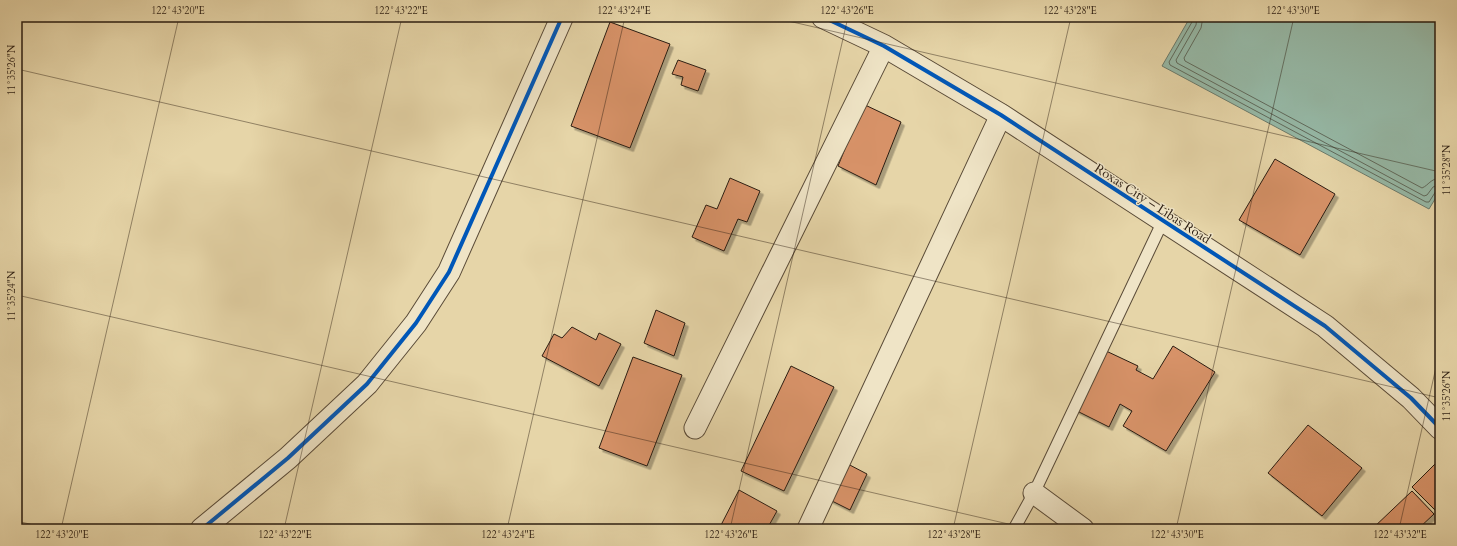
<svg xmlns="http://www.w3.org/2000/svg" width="1457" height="546" viewBox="0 0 1457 546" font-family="Cardo,serif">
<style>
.water{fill:#96b9a7;stroke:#6b7a6b}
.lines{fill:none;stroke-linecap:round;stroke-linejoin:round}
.shore{stroke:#606a5c;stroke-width:1}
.building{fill:#d79268;stroke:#2a1c11;filter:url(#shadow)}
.service-casing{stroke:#594a37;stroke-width:13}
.minor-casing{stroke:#594a37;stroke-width:23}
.tertiary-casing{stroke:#594a37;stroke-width:24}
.service{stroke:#efe4c6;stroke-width:11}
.minor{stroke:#efe4c6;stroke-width:21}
.tertiary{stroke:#efe4c6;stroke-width:22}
.cycleway-casing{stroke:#efe4c6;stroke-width:6}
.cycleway{stroke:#0057b8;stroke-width:4}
.ticks{fill:none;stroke:#2a1c11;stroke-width:1;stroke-opacity:0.45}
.labels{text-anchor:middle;stroke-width:3;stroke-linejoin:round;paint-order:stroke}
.street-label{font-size:13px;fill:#2a1c11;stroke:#efe4c6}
.neatline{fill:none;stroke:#2a1c11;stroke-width:1.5}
.ticks-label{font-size:10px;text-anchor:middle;fill:#2a1c11}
</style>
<defs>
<filter id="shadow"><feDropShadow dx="3.5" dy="3.5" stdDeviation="0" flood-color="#0004"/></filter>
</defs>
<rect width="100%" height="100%" fill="#e6d5a8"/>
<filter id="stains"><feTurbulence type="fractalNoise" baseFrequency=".005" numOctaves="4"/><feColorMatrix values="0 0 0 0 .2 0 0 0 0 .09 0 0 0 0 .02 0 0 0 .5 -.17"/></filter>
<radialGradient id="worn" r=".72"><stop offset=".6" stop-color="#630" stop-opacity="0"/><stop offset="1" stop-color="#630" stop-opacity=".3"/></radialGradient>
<path class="water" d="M1184,17H1440V191L1429,209L1162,66L1188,21Z"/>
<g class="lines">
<path class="shore" d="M1191,17L1192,22L1169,62L1170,65L1426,202H1429L1436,191L1440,189
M1197,17L1196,25L1176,60L1177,63L1424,196L1427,195L1433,187L1440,184
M1203,17L1201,28L1184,58L1185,61L1422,188C1429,185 1430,179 1440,178"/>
</g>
<path class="building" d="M610,22L670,44L630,148L571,126Z
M678,60L706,70L698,91L681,85L683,77L672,74Z
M863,104L901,122L876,185L838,166Z
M1275,159L1335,194L1300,255L1239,220Z
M730,178L760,191L747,222L738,219L724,251L692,237L706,205L717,209Z
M656,310L685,323L674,356L644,343Z
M572,327L596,340L599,333L621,344L599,386L542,356L554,334L562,338Z
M1173,346L1215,372L1166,451L1123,426L1132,411L1120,404L1109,427L1075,410L1104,350L1138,366L1136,370L1153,379Z
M633,357L682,375L647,466L599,448Z
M791,366L834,387L784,491L741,471Z
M1308,425L1362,468L1322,516L1268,473Z
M844,462L867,474L850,510L828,499Z
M1436,463L1440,468V515L1412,487Z
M739,490L777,511L767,529H719Z
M1412,491L1434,514L1418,529H1372Z"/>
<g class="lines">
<g class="service-casing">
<path id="service" d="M1014,529L1034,493L1163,221"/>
</g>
<g class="minor-casing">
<path id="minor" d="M695,428L884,46
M1034,493L1083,529
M808,529L1001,115"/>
</g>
<g class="tertiary-casing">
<path id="tertiary" d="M823,17L884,46L1001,115L1325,326L1411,398L1440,428
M202,529L288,458L367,384L416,323L449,272L562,17"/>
</g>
<use href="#service" class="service"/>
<use href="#minor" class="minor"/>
<use href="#tertiary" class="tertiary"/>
<g class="cycleway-casing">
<path id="cycleway" d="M823,17L884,46L1001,115L1325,326L1411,398L1440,428
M202,529L288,458L367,384L416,323L449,272L562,17"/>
</g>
<use href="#cycleway" class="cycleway"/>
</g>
<path class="ticks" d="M771,17L1440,172M17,69L1440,398M17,295L1030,529M17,521L50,529M61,529L179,17M284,529L402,17M507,529L625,17M730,529L848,17M953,529L1071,17M1176,529L1294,17M1399,529L1440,350"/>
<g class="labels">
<g class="street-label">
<text transform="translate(1153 203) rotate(33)" y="5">Roxas City – Libas Road</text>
</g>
</g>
<rect width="1457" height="546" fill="none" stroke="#e6d5a8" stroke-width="44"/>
<rect x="22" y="22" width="1413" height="502" class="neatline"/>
<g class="ticks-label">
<text x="178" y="14">122°43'20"E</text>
<text x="401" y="14">122°43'22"E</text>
<text x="624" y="14">122°43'24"E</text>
<text x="847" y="14">122°43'26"E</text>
<text x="1070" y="14">122°43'28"E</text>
<text x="1293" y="14">122°43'30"E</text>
<text transform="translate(11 70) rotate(-90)" y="4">11°35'26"N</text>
<text transform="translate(1446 170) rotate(-90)" y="4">11°35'28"N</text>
<text transform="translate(11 296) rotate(-90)" y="4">11°35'24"N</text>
<text transform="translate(1446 396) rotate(-90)" y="4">11°35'26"N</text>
<text x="62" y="538">122°43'20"E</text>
<text x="285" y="538">122°43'22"E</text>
<text x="508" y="538">122°43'24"E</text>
<text x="731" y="538">122°43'26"E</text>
<text x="954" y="538">122°43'28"E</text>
<text x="1177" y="538">122°43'30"E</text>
<text x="1400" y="538">122°43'32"E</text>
</g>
<rect width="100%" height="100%" filter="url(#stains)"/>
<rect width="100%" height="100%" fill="url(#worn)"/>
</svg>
